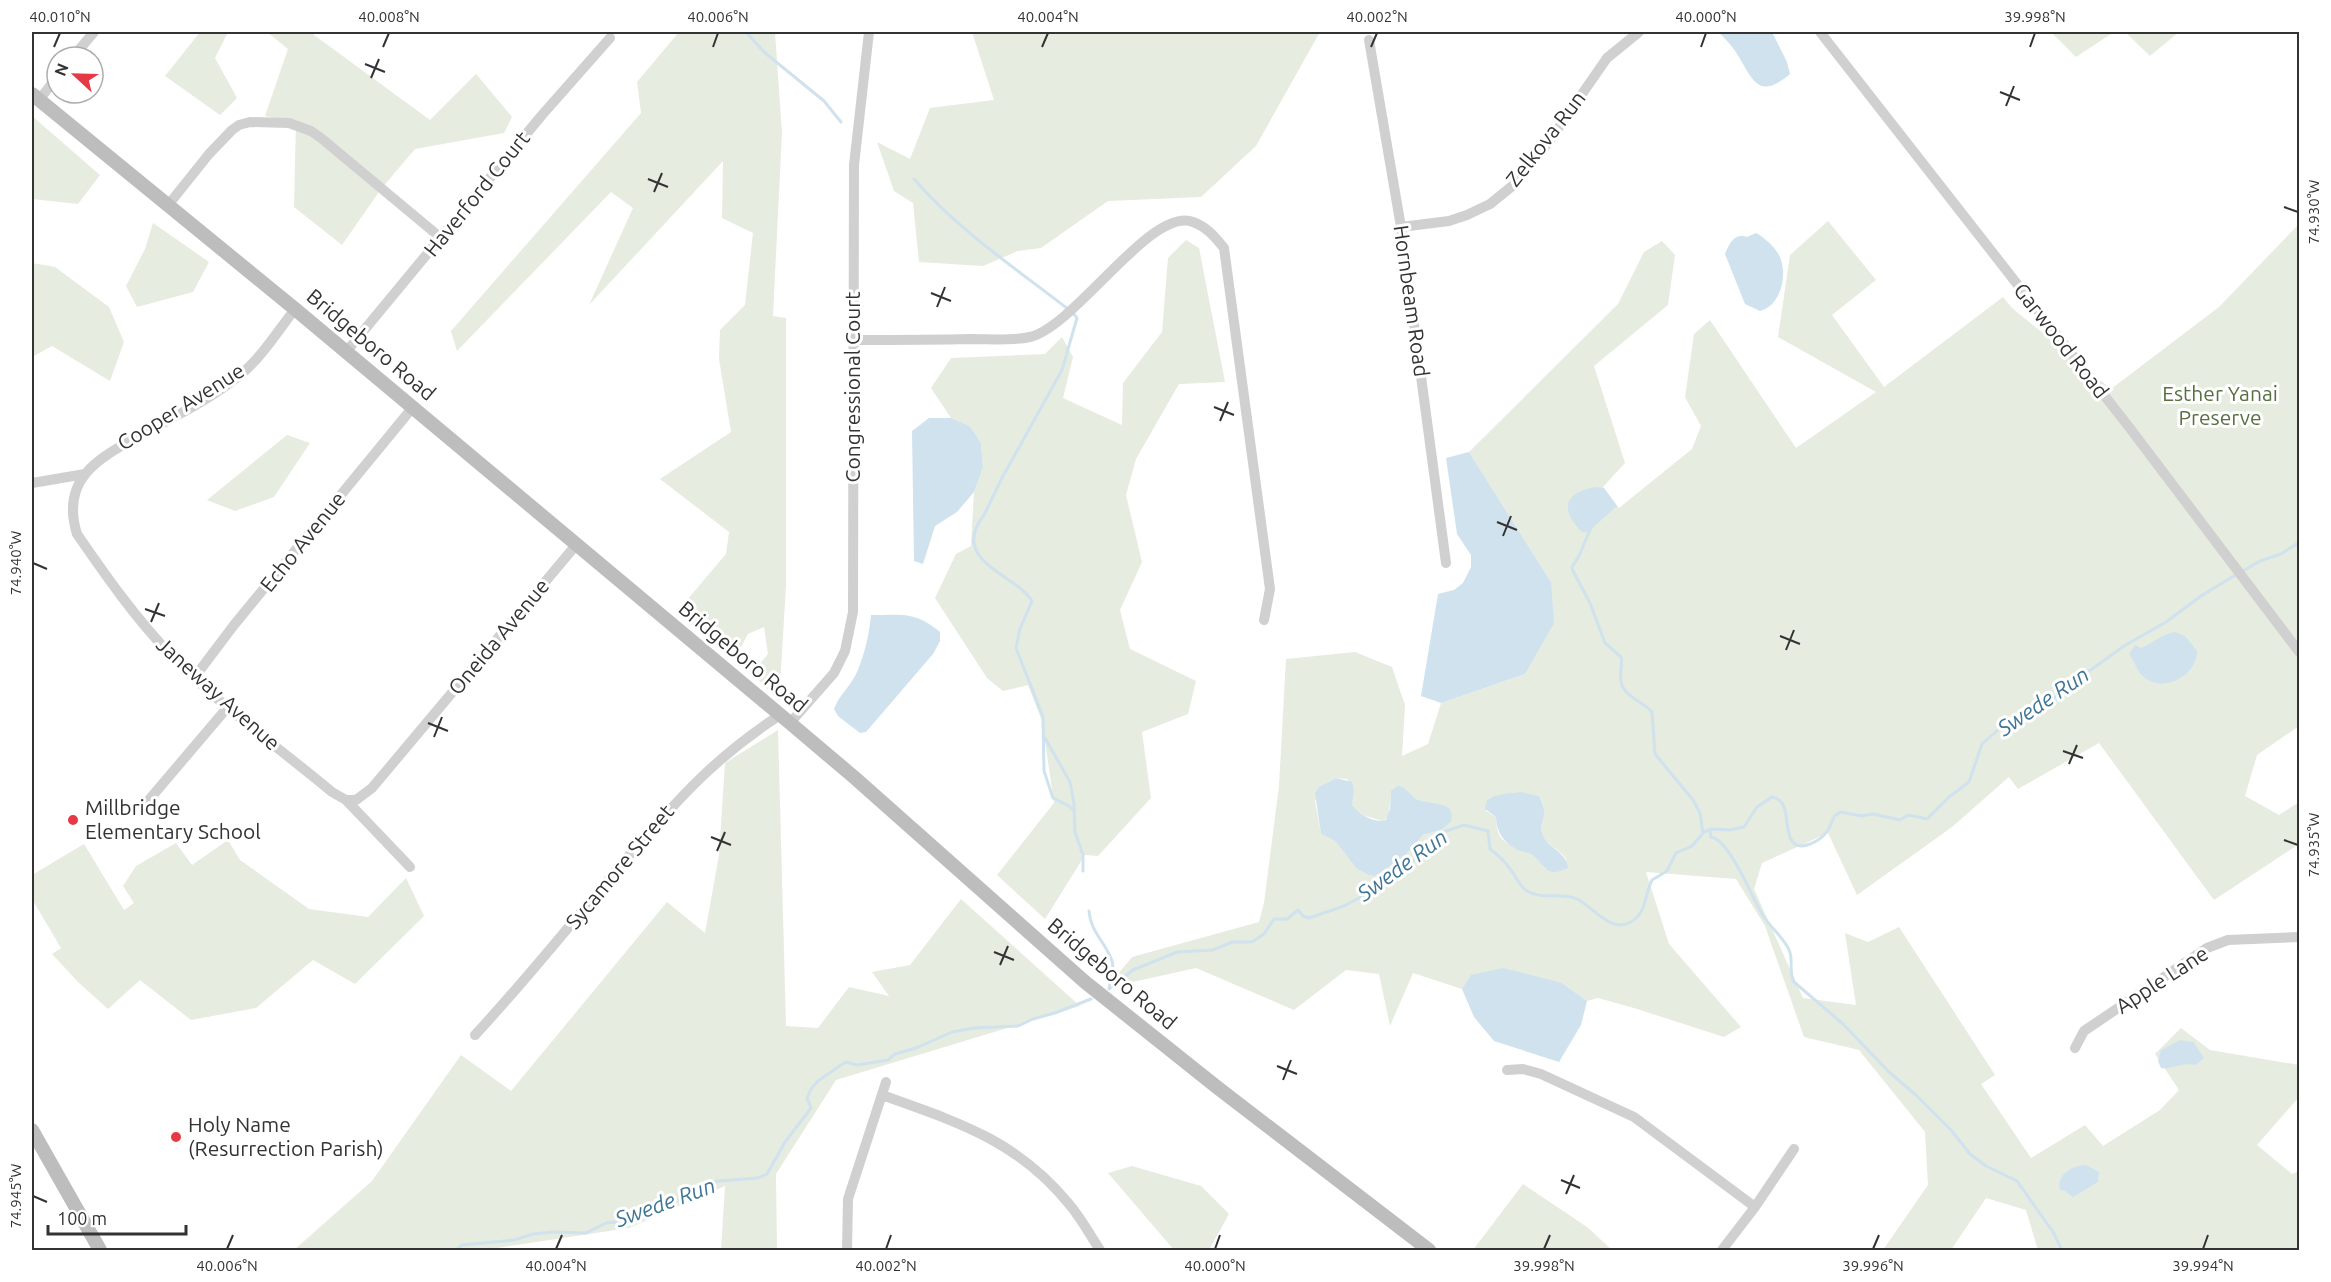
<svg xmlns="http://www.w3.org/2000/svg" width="2331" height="1282" viewBox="0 0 2331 1282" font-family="Ubuntu,sans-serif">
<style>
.green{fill:#e6ecdf;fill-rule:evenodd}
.water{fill:#cfe2ee}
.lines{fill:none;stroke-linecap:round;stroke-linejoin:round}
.stream{stroke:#cfe2ee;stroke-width:3}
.street{stroke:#d0d0d0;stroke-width:10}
.secondary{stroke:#bdbdbd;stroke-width:14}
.ticks{fill:none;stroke:#333;stroke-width:2}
.poi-dot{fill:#e63946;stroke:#fff;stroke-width:2}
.labels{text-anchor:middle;stroke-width:6;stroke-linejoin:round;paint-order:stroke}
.street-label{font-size:21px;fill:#333;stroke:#fff}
.park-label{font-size:21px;fill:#56703f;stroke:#fff}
.poi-label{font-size:21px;fill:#333;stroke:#fff;text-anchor:start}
.water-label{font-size:22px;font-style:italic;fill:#3f7597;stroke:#fff}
.neatline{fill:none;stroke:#333;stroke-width:2}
.ticks-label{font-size:15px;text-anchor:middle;fill:#333}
</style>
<rect width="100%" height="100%" fill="#fff"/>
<path class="green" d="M200,32H228L215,58L237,98L220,115L165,76Z
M267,32H310L430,120L476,74L512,117L504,133L415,149L381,189L342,245L294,207L296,122L265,116L288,49Z
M679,32H775L782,133L773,316L786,318V586L779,701L752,673L768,654L764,627L748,634L735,658L676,613L726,554L729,532L660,479L731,432L719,359L720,330L745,305L753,233L722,218L723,161L589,305L633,208L611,192L457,351L451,331L641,113L637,82Z
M972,32H1320L1256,146L1201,197L1108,201L1041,248L1018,251L983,266L919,262L913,203L894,191L877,142L910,159L930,108L994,100Z
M2051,32H2114L2076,57Z
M2125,32H2179L2150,56Z
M32,116L100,175L78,204L32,199Z
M1828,221L1876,280L1832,315L1884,387L2003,297L2012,308L2111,389L2219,307L2299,224V726L2257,755L2245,796L2279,815L2299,802V844L2214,900L2099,743L2018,789L2009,777L1952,827L1857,895L1828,833L1762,863L1754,889L1803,998L1856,1005L1845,933L1868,942L1899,927L1995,1075L1981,1084L2031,1158L2085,1125L2103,1146L2160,1110L2179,1090L2155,1054L2181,1028L2210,1050L2299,1065V1097L2257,1145L2292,1174L2299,1171V1250H2038L2026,1210L1986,1198L1951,1250H1883L1928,1185L1925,1132L1859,1050L1804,1037L1765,926L1736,879L1646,872L1669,944L1741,1027L1724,1037L1634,1008L1598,998L1587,1001L1562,983L1472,975L1462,989L1413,973L1390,1026L1379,974L1346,970L1294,1010L1196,968L1119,985L1113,980L1132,957L1259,922L1264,903L1279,786L1286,659L1355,652L1392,667L1405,705L1402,756L1428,744L1441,703L1525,674L1551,582L1469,452L1618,304L1644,252L1662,241L1675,255L1668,305L1594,366L1625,463L1603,487L1619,508L1692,449L1701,426L1685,397L1694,334L1710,320L1796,448L1876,392L1778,337L1790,255ZM1336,778L1347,779L1354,788L1351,802L1353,808L1365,816L1383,821L1388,817C1391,806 1388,791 1398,785C1408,789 1408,794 1417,799C1426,805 1439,802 1449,808L1451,822L1441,830L1423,835L1404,857L1375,876L1368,875L1356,868L1335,841L1321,834L1315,801L1328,782ZM1515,793L1539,796C1551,815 1538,821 1542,834C1546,845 1560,849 1566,859L1563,870C1541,874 1546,864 1532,855C1514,843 1496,848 1496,817L1486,811L1489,798Z
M153,223L209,262L193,292L137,307L126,286L145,249Z
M1186,240L1199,248L1225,382L1179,384L1136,459L1126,495L1142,562L1120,610L1130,649L1196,681L1188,714L1142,732L1151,798L1098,856L1085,855L1045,919L997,875L1054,803L1042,721L1028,685L1003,691L987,678L935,598L956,554L971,546L974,492L983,466L981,443L970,426L951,418L931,388L951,358L1045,354L1062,337L1073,357L1063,398L1122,425L1123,383L1162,332L1168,258Z
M32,263L55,267L109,307L124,342L110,381L52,346L32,357Z
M287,435L310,443L274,497L235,511L207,500Z
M778,730L786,1026L818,1028L849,987L889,996L872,972L910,965L961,899L1080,1006L836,1080L776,1174L777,1250H721L725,1186L629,1228L484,1250H294L372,1181L461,1055L511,1091L667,902L705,933L719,855L725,763Z
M228,840L240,860L309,909L368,917L406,878L424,916L355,984L313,960L256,1008L191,1020L140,980L108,1009L78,982L52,954L61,948L32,899V875L84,844L124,910L134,903L123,886L136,866L176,843L192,865Z
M1132,1166L1201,1186L1229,1214L1209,1250H1174L1108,1173Z
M1523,1184L1587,1227L1612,1250H1473Z"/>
<path class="water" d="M1718,32H1772L1787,62L1790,74C1760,99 1754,83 1739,57C1733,47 1726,39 1718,32Z
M1756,233C1765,238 1778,249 1781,260C1787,278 1780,306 1760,311L1745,304L1725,254C1729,244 1735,232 1747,237Z
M929,418H951L970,426L981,443L983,467L974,492L957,512L935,526L923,564L914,561L912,431Z
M1469,452L1551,582L1554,623L1525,674L1441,703L1421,696L1438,594L1454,590L1463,583L1471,567V555L1457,534L1446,458Z
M1595,487L1604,488L1617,506L1588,532H1582C1560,510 1563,493 1595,487Z
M871,615C903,615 915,611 940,632V641L933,654L866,732L860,733L838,716L834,709C839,695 851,686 857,672C865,654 869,634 871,615Z
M2175,632L2185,636L2197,651C2197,674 2168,691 2148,680C2137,674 2136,663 2129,654L2135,645L2141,648C2153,643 2162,634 2175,632Z
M1336,778L1352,782L1354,789L1352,805C1360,815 1373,823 1386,820L1390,809L1391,791L1398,785C1409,789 1411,797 1419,800C1429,804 1440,802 1449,808L1452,814L1451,822L1441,830L1423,835L1404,857L1375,876L1368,875L1356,868L1335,841L1321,834L1315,793L1319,787Z
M1521,792L1539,796C1551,817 1538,821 1542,833C1547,849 1566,850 1568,868C1545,879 1546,865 1532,855C1528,852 1523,852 1518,850C1504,843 1496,832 1496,817L1485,809L1487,800C1496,793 1510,794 1521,792Z
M1503,968L1562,983L1587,1001L1581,1025L1559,1062L1494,1041L1474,1017L1462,989L1471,975Z
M2180,1040L2193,1042L2204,1058L2196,1065C2181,1062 2171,1070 2161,1068L2158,1061L2161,1050Z
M2086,1165L2099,1172L2098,1182L2073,1197L2065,1191L2060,1190C2056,1175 2073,1165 2086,1165Z"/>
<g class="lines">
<path class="stream" d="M746,32L764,52L824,101L841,122
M914,179C957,229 1015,268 1068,309
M1073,313L1077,318L1062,370L1002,478L984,515C948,561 1016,574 1032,601L1020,629L1016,648L1043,717L1044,771L1053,798L1069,806L1074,811
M1592,525L1579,556L1572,567L1573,571L1590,603L1605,643L1621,657C1623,665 1619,674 1621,682C1625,698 1643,701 1652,712L1655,754L1693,800L1700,813L1703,833
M2243,571L2260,561L2281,554L2300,542
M1045,738L1070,782L1074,803L1075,832L1083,855V871
M1710,830L1711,837C1731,841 1752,899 1764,917C1771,928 1784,938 1789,950C1794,960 1788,971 1794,982L1843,1024L1889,1072L1916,1095L1951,1130L1970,1154L1986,1166L2017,1181L2053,1232L2062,1250
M1089,911C1090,931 1106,943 1112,961C1115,970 1110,981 1109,989
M1109,989L1133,970L1177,952L1213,950L1232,942H1252L1264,934L1274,919H1287L1298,910L1303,916L1309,918L1344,906L1385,884L1394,874L1410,866L1421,848L1443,832L1464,825L1488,831L1490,849C1498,855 1505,861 1510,869C1516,876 1519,886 1527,891C1542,900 1562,892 1577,899C1593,907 1610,932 1629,923C1647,914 1644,896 1652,880L1667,871L1676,853L1692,846L1704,832L1711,829L1730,830L1744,827L1757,807L1772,797C1792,800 1783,829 1792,841C1800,853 1822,840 1828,830C1833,822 1831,816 1841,812L1861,816L1873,814L1900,820L1908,815L1927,819L1949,797L1969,782L1982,744L1999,729L2048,702L2062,692L2076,678L2092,669L2124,646L2166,622L2201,596L2237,574
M456,1250L462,1245L514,1240L533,1234L554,1232L586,1233L606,1223L627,1221L655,1205L672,1203L696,1189L718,1181L758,1178L767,1174L785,1142L811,1108L807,1098L811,1089L818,1081L841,1065L846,1062L857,1065L888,1060L895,1054L916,1048L952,1032L974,1028L1018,1026L1033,1019L1055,1013L1091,999"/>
<path class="street" d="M1820,32L2129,427L2300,653
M1369,40L1401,227L1446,563
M73,57L94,32
M39,100L57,77
M169,204L209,154L232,130L239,125L250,122L289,123L311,131L321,138L441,238
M1401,227L1449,221L1467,215L1490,204L1516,183L1548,143L1607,58L1639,32
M295,309C278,331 261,358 240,375C213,397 180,414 150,430C108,454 58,473 77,534C106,576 136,619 172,656C221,707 278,747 332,792L346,800L410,867
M853,340C892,340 932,340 971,339C990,339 1012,341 1030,337C1076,326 1151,206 1193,222C1207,227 1215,237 1224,248L1270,589L1264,620
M346,352L542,115L610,38
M32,483L85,474
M194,678L234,625L413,407
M790,723L834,673L845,651L853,612L854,165L869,32
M346,800H356L372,788L576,545
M148,801L227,708
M475,1035C530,976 580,912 633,851C681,796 717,756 780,715
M2075,1048L2084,1031L2207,948L2228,940L2300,937
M1507,1070L1523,1069L1541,1074L1634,1117L1755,1207L1722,1250
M882,1095C957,1122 1017,1140 1069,1204C1081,1218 1090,1235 1100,1250
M1755,1207L1794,1149
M847,1250L848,1199L886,1082"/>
<path class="secondary" d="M32,94L295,309L790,723L855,778L1085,982L1218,1088L1429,1250
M32,1130L100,1250"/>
</g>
<path class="ticks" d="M54,47L60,33M383,47L389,33M713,47L718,33M1042,47L1048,33M1371,47L1377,33M1701,47L1706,33M2030,47L2035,33M365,64L385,72M371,78L379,59M2000,92L2020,100M2006,106L2014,86M648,179L668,187M654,192L662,173M2284,207L2298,212M931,293L951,301M937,307L945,287M1214,407L1234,415M1220,421L1228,402M1497,522L1517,530M1503,536L1511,516M33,563L47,569M145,609L165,616M151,622L159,603M1780,636L1800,644M1786,650L1794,630M428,723L448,731M434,737L442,717M2063,751L2083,758M2069,764L2077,745M711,837L731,845M2284,840L2298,845M717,851L725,832M994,952L1014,960M1000,965L1008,946M1277,1066L1297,1074M1283,1080L1291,1060M1561,1180L1580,1188M1566,1194L1574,1175M33,1196L47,1202M227,1249L233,1235M556,1249L562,1235M886,1249L891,1235M1215,1249L1220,1235M1544,1249L1550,1235M1873,1249L1879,1235M2203,1249L2208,1235"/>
<g class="poi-dot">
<circle cx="73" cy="820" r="6"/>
<circle cx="176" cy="1137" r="6"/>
</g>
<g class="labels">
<g class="street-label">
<text transform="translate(1546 139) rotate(-52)" y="7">Zelkova Run</text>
<text transform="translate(477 194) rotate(-51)" y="7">Haverford Court</text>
<text transform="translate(1411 301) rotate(82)" y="7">Hornbeam Road</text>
<text transform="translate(2061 341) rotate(52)" y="7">Garwood Road</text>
<text transform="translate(371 345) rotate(40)" y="7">Bridgeboro Road</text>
<text transform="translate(853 387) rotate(-90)" y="7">Congressional Court</text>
<text transform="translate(181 407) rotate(-32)" y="7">Cooper Avenue</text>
<text transform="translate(303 542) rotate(-51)" y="7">Echo Avenue</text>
<text transform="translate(499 637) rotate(-50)" y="7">Oneida Avenue</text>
<text transform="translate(743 657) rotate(40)" y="7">Bridgeboro Road</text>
<text transform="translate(218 694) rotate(42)" y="7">Janeway Avenue</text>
<text transform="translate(620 867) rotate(-50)" y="7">Sycamore Street</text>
<text transform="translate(1112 974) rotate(40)" y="7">Bridgeboro Road</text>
<text transform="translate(2162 980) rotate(-33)" y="7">Apple Lane</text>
</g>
<g class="park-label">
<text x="2220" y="401">Esther Yanai<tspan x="2220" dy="24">Preserve</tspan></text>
</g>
<g class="poi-label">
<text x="85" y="815">Millbridge<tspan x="85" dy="24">Elementary School</tspan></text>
<text x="188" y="1132">Holy Name<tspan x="188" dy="24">(Resurrection Parish)</tspan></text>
</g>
<g class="water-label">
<text transform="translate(2043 701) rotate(-34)" y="8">Swede Run</text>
<text transform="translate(1402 865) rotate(-36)" y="8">Swede Run</text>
<text transform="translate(665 1202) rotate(-20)" y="8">Swede Run</text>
</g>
</g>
<rect width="2331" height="1282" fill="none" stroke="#ffffff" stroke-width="66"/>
<g transform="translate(75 75) rotate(292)"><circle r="28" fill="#ffffff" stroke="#adadad" stroke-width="1.5"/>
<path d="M0-4.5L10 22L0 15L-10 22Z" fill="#e63946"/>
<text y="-9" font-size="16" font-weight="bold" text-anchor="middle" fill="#333333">N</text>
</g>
<path d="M48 1225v9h138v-9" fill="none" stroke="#333333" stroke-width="3"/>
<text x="57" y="1225" font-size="18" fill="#333333" stroke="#ffffff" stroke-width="4.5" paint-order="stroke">100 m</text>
<rect x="33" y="33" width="2265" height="1216" class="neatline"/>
<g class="ticks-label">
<text x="60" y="22">40.010°N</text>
<text x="389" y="22">40.008°N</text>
<text x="718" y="22">40.006°N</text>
<text x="1048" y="22">40.004°N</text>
<text x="1377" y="22">40.002°N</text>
<text x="1706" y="22">40.000°N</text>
<text x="2035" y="22">39.998°N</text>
<text transform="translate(2314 212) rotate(-90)" y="5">74.930°W</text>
<text transform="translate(16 563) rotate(-90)" y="5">74.940°W</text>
<text transform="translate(2314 845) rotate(-90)" y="5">74.935°W</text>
<text transform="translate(16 1196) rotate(-90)" y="5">74.945°W</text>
<text x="227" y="1271">40.006°N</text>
<text x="556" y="1271">40.004°N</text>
<text x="886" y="1271">40.002°N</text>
<text x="1215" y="1271">40.000°N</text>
<text x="1544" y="1271">39.998°N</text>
<text x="1873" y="1271">39.996°N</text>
<text x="2203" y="1271">39.994°N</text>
</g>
</svg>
